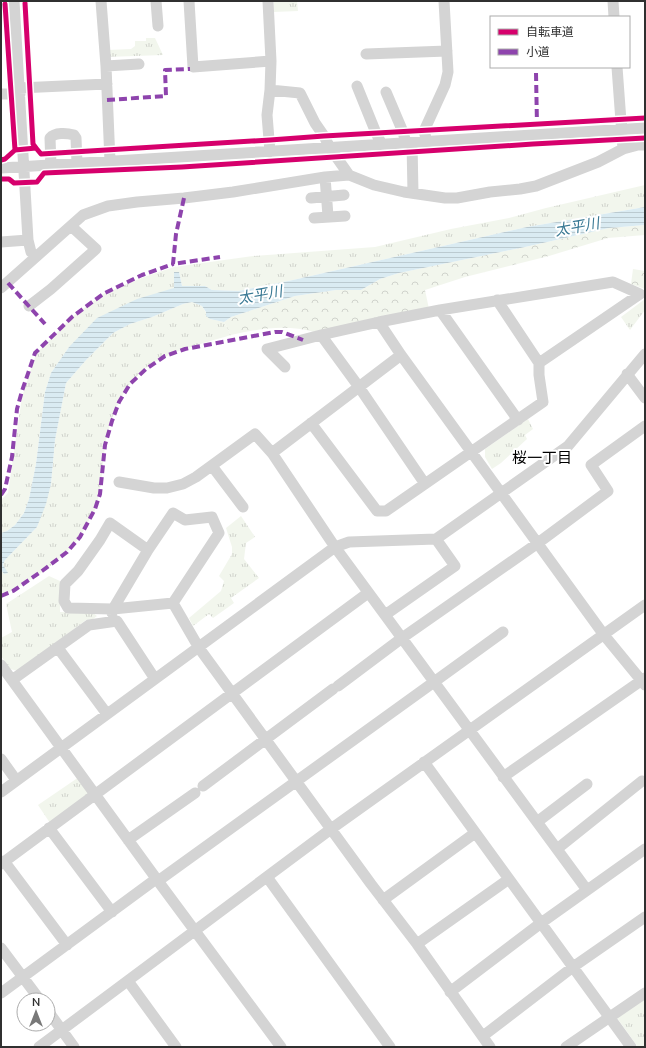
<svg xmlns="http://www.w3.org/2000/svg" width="646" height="1048" viewBox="0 0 646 1048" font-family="'Nunito Sans','Noto Sans JP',sans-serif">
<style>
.grass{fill:url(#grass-tufts)}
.forest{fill:url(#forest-crowns)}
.water{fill:url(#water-rules)}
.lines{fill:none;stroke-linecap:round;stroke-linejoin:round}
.path{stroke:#d4d4d4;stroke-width:2;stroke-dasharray:2 2;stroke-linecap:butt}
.minor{stroke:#d4d4d4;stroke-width:11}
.quiet{stroke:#8e44ad;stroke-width:4;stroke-dasharray:8 4;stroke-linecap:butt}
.cycleway-casing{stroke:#fff;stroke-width:8}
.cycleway{stroke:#d6006c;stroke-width:5}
.labels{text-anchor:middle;stroke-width:4;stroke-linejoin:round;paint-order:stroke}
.water-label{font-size:15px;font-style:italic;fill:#3b7a95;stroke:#fff}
.neighbourhood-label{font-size:15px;fill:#000;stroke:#fff}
</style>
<defs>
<pattern id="grass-tufts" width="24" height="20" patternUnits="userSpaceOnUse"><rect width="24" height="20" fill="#f2f6ed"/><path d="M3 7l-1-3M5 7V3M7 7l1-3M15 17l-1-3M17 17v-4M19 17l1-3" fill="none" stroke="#d0d3cc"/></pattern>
<pattern id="forest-crowns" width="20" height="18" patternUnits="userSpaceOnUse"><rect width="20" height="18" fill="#f2f6ed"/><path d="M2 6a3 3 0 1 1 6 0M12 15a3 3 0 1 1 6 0" fill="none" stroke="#d0d3cc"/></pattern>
<pattern id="water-rules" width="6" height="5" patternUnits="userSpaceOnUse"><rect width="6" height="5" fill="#daebf2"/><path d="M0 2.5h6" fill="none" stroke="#bbcad0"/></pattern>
</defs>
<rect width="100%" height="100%" fill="#fff"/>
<path class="grass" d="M274,1H297L298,11L274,12Z
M146,38H155L163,55L107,57V50L131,49L135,46V41H146Z
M645,185V207L527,227L293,280L238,291L212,290L205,286H182L179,272L174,288L69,347L51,373L45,392L36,464L29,499L24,513L15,525L7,531L1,533V500L8,493L22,397L36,354L72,317L103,294L144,277L174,267L253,256L375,247L451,229L509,218L546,208Z
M645,299V310L630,330L621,317Z
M192,302L202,306L210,319L224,322L231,335C202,344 171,350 146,368C123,385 109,419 105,447C102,467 102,487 96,507C95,511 92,516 89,520C86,525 84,531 80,536C66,558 25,586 1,596V570L4,574L3,565L5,560L37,527L51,484L55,440L66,383L87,359L113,333L130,324L152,317L183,304Z
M528,419L533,429L525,435L527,439L501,463L492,469L485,457V449Z
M241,516L255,537L246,543L244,559L259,578L231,598L234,603L213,618L209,614L193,626L189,618L221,591L224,581L219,576L232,554V547L226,528Z
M49,576L60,581V612L93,613L97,616L93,619L86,620L18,671L10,669L1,656V638L12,632L6,604Z
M79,777L91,794L50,823L38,805Z
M645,999V1047H638L617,1018Z"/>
<path class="forest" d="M645,225V235L608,238L549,256L465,277L425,290L429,309L314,332C286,324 258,329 231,335L224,322L231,317L295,296L336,290H361L380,279L399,273L525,247L609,228Z
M633,269L645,271V289L631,284Z"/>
<path class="water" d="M645,207V225L609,228L525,247L399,273L380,279L361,290H336L295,296L231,317L224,322L210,319L206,316V312L202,306L192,302L183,304L152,317L130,324L113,333L87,359L66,383L55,440L51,484L46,504L37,527L5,560L3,565L8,573L4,574L1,570V533L7,531L15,525L24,513L29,499L36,464L45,392L51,373L69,347L97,318L137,299L174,288V272H179L182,286H205L212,290L238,291L293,280L527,227Z"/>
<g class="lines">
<path class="path" d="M35,182H37L43,175"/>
<path class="minor" d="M14,1L28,240L31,252L36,256
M101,1L106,66L110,162
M156,1L158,26
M189,1L193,67L271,61
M268,1L271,61L270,90L267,115L270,152
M613,1L614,17
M366,54L447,51
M106,66L139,64
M357,86L376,133L382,145
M19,88L107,84
M270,90L300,93L315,123L324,136L330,148L349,175
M386,92L403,132L406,143
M1,94H20
M427,142L424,131L445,85L448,72L444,1
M412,143L413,193
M623,149L638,145H645
M51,165L50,138C55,132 67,133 74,135L76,138L77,164
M1,168L645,128
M325,177L328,216
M311,198L344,195
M314,218L345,216
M1,242L28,240
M1,288L83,215L108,206L137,202L184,198L233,192L325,177L349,175L374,185L404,192L445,198H457L490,192L520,189L536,186L598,162L623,149L617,67
M497,300L539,363
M29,306L51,289L96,249L71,226
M440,310L518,420
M379,322L401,355L604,635L645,685
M321,335L359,387L425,484
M285,367L267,349L321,335L379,322L440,310L613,282L640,294L539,363V375L543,402L386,511H377L311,423
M627,374L645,398
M272,453L401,355
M212,466L243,507
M119,482L154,488H167L183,484L196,477L255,434L272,453L335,547L587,890
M173,603L219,533L212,517L185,520L173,513L148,550L110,523L100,540L78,571L65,584L64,601L68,608L113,609L173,603L199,648L371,884L417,944L490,1047
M112,613L113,609L148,550
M385,615L455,566L436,539
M58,648L107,714
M1,665L158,881L281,1047
M12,680L89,625L117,621L155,679
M338,686L402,638L538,543L608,491L591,465L645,426
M1,759L16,780
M424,762L631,1047
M503,777L645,678
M203,786L333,689
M1,792L335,547L349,542L436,539L568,446L645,354
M537,822L587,784
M49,828L112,912
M128,840L195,793
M557,849L642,781
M4,861L67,945
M1,864L368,593
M267,877L390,1047
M158,881L434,682L503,632
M383,900L475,833
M417,944L509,879
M1,948L40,1000
M128,981L176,1047
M450,992L541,923L645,849
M1,993L156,879
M48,1011L74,1047
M483,1036L573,967L645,917
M39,1047L331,829L645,605
M566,1047L645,993"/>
<path class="quiet" d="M536,73L537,125
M107,100L166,96L165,70L190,69
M184,198L176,234L173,264L220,257
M8,283L45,324
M1,495L5,489L12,457L17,409L22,391L35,353L72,317L103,294L142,275L173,264
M1,596L13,591L42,571L67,552L80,537L95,509L100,494L105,445L112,421L119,402L130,384L146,369L165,356L185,349L275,332H282L303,340"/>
<g class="cycleway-casing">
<path id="cycleway" d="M25,3L33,144L36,148
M5,4L15,150
M1,160L5,159L15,150L36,148L41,154L270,140L324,136L645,118
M1,179H9L14,183L37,182L44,173L182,167L533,144L645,138"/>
</g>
<use href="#cycleway" class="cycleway"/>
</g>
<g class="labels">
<g class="water-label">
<text transform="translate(577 227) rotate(-10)" y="5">太平川</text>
<text transform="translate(260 295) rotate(-10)" y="5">太平川</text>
</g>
<g class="neighbourhood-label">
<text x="542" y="463">桜一丁目</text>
</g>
</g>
<rect width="646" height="1048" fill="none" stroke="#303030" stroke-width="4"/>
<rect x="490" y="16" width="140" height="52" fill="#ffffff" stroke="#acacac"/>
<rect x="498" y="29" width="20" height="6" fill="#d6006c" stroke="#acacac"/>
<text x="526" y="36" font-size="12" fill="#303030">自転車道</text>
<rect x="498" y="49" width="20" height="6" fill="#8e44ad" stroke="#acacac"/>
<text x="526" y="56" font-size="12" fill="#303030">小道</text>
<g transform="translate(36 1012)"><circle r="19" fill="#ffffff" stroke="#acacac"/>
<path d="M0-3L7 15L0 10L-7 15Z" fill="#787878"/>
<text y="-6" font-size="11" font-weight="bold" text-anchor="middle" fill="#303030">N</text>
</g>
</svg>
